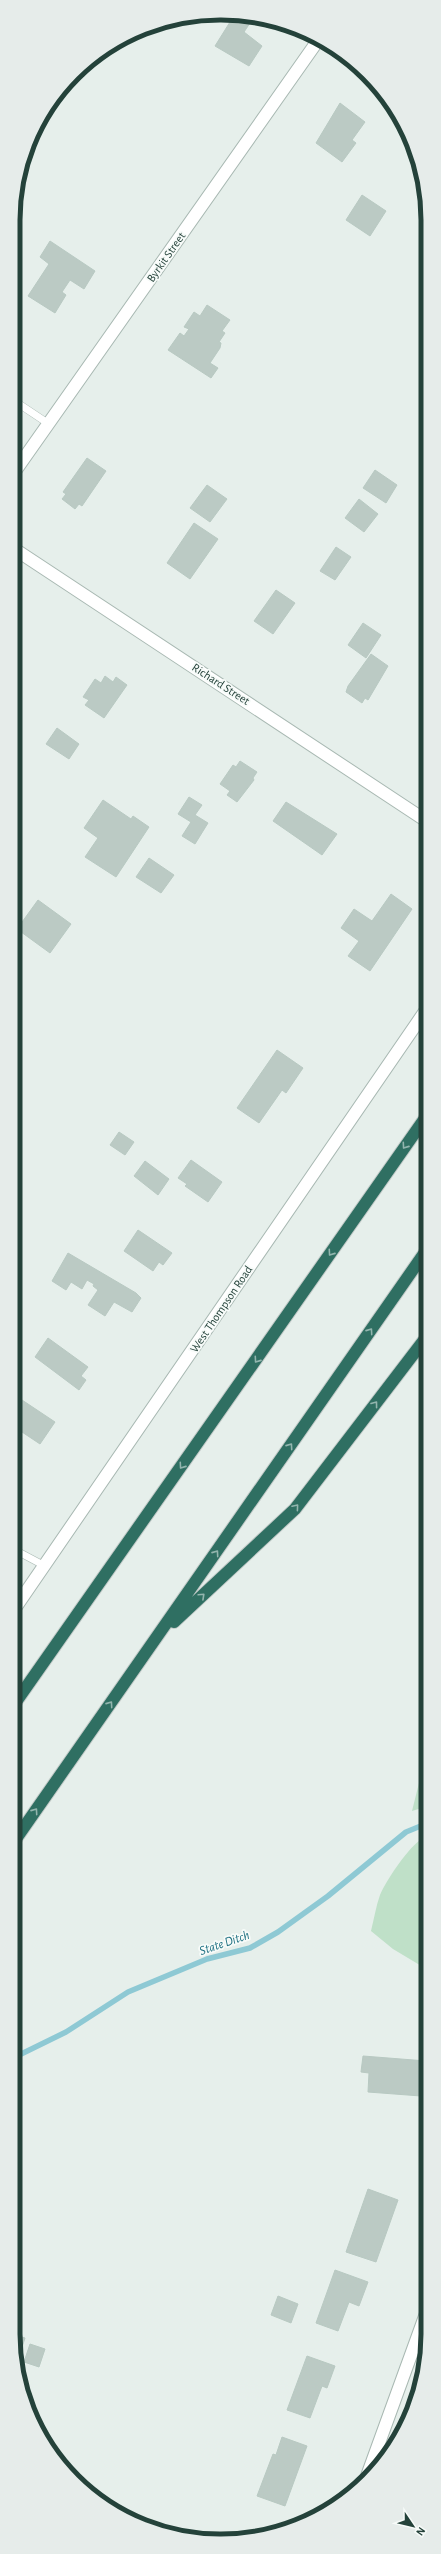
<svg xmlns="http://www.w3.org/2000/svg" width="441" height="2554" viewBox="0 0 441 2554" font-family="'Alegreya Sans',sans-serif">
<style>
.green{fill:#bfe0c8}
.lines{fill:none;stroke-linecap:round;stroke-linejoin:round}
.stream{stroke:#8ec9d4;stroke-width:5.5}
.building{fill:#bbcac4;stroke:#b8c9c2}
.lane-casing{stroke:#a8b8b2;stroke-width:8}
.street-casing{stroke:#a8b8b2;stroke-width:14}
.highway-casing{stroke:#c2cac8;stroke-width:14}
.lane{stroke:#fff;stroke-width:7}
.street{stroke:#fff;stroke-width:12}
.highway{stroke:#2f6f62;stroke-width:12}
.oneway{stroke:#93b5ae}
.labels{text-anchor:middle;stroke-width:3.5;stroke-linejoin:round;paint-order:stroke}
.street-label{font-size:12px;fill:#24423a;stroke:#f7fbf9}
.water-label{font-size:13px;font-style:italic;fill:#1c6f80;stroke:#f7fbf9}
.rim{fill:none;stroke:#24423a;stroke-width:5}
</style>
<rect width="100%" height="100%" fill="#e6efeb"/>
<path class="green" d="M428,1747V1806L412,1811Z
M428,1835V1970L393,1949L371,1931C374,1919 376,1906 380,1895C387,1879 412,1841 428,1835Z"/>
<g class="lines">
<path class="stream" d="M13,2058L66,2032L128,1992L207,1959L250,1948L278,1932L328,1896L406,1832L428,1823"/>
</g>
<path class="building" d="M235,14L252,20L244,32L262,46L249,66L215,46Z
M340,103L365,122L352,140L356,143L342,162L316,143Z
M362,195L386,211L370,236L346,220Z
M50,241L95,271L84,289L70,280L62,292L66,295L55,313L28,296L49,264L40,257Z
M207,305L230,320L222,331L225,333L219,342L221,343L220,348L210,363L218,368L211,378L168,350L180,333L184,336L189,329L184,327L194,312L200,316Z
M87,458L106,471L82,506L79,504L75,509L62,499L66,494L63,492Z
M375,470L397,485L386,503L363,488Z
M207,485L227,499L210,522L190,508Z
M359,499L378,514L364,532L345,518Z
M194,523L218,539L190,579L167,563Z
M336,547L351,557L335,580L320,571Z
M276,590L295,603L273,634L254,621Z
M363,623L381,635L366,658L348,645Z
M371,654L388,666L368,700L365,698L362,703L346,692L348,686Z
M105,676L113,682L116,677L127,685L104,718L85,705L89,700L83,697L95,679L101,683Z
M57,728L79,744L69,759L46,744Z
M240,761L257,772L253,778L254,780L237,802L227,795L230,791L220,784L233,765L236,767Z
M189,797L202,805L195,815L208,823L195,844L182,836L191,822L178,814Z
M103,800L131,819L133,816L149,827L116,877L85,857L98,838L84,828Z
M286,802L337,834L322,855L273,821Z
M149,858L174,875L161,893L136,877Z
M391,894L412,909L370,971L348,956L359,941L341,928L354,909L372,921Z
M38,900L71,924L50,953L17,929Z
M277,1050L303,1068L286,1093L282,1090L259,1123L237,1108Z
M119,1132L134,1142L125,1155L110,1145Z
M191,1160L222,1182L208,1202L185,1186L187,1184L178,1178Z
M145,1161L169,1179L158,1195L134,1176Z
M138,1230L172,1253L163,1265L159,1262L153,1271L124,1251Z
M68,1253L136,1293L141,1298L132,1312L114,1302L105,1316L88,1305L98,1290L93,1286L94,1284L87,1280L82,1289L71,1282L66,1290L52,1281Z
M48,1338L88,1367L81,1376L86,1380L79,1390L35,1357Z
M13,1394L55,1422L40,1444L13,1426Z
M427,2002H428V2026L421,2024Z
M363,2056L426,2061L421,2096L368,2092L369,2073L361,2072Z
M368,2189L398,2200L376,2262L346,2252Z
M335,2270L368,2282L359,2306L349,2302L338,2331L316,2323Z
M278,2296L298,2304L291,2323L271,2315Z
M13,2334L25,2338L18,2360Z
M30,2344L45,2349L39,2367L24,2362Z
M307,2356L335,2366L327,2388L322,2386L310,2418L287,2410Z
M282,2437L307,2446L285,2506L257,2496L273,2454L276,2455Z"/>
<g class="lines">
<g class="lane-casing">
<path id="lane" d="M13,400L49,424
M13,1549L45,1566"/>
</g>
<g class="street-casing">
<path id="street" d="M13,474L319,39
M13,548L428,822
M13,1611L428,1007
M367,2476L428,2308"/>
</g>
<g class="highway-casing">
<path id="highway" d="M174,1622L295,1509L428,1335
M13,1706L428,1114
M13,1843L428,1248"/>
</g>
<use href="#lane" class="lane"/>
<use href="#street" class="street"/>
<use href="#highway" class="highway"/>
</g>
<defs><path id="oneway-chevron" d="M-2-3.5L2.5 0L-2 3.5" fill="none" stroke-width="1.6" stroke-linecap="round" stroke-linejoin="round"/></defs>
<g class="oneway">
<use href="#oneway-chevron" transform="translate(405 1146) rotate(125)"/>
<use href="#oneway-chevron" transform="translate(331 1253) rotate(125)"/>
<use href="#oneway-chevron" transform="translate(370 1331) rotate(-55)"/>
<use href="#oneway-chevron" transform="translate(257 1360) rotate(125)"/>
<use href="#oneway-chevron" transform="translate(375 1404) rotate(-53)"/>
<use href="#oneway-chevron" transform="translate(290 1446) rotate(-55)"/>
<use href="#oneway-chevron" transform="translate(182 1466) rotate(125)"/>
<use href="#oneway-chevron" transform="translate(296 1507) rotate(-50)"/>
<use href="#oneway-chevron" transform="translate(216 1553) rotate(-55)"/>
<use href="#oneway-chevron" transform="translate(202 1596) rotate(-43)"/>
<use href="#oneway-chevron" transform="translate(110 1704) rotate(-55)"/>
<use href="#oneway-chevron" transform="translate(35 1811) rotate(-55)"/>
</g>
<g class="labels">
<g class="street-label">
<text transform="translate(166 257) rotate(-55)" y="4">Byrkit Street</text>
<text transform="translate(221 684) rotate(33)" y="4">Richard Street</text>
<text transform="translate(221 1309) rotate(-56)" y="4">West Thompson Road</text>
</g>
<g class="water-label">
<text transform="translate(224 1942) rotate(-19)" y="5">State Ditch</text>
</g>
</g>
<path d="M0 0H441V2554H0ZM220 20H221A200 200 0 0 1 421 220V2334A200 200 0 0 1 221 2534H220A200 200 0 0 1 20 2334V220A200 200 0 0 1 220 20Z" fill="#e6ecea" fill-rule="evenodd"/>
<path class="rim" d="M220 20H221A200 200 0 0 1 421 220V2334A200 200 0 0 1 221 2534H220A200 200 0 0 1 20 2334V220A200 200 0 0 1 220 20Z"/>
<g transform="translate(413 2526) rotate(125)" stroke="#f7fbf9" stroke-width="3" paint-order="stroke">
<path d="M0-3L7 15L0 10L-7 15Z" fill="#24423a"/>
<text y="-6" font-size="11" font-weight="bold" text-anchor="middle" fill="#24423a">N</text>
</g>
</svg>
